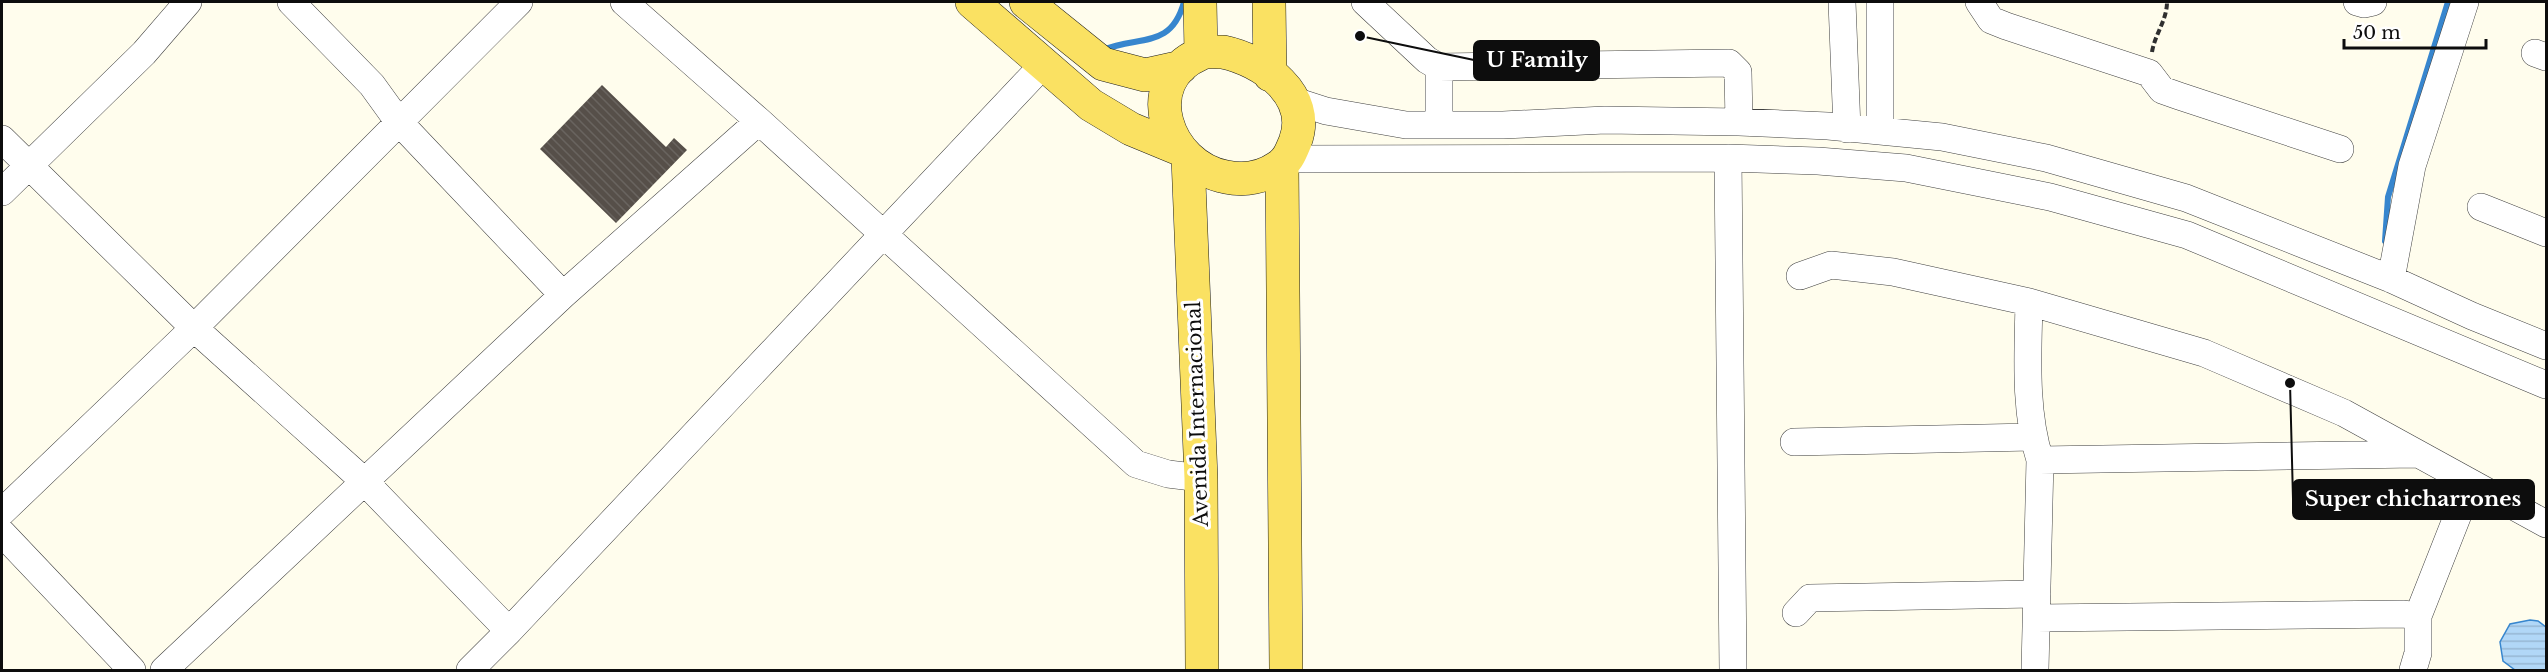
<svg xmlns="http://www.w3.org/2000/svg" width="2548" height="672" viewBox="0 0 2548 672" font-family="'Libre Baskerville',serif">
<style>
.water{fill:url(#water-rules);stroke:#3786ce;stroke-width:1.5}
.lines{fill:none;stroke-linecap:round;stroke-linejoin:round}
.stream{stroke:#3786ce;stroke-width:6}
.building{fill:url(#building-back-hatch)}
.minor-casing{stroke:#404040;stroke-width:28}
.major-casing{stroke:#1e1e1e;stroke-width:34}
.path{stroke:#2f2f2f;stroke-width:4;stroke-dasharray:6 3;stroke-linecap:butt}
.minor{stroke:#fff;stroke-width:27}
.major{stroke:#fae162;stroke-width:33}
.labels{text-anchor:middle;stroke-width:6;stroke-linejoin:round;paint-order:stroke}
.street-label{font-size:20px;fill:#0d0d0d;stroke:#fff}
.leader{fill:none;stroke:#0d0d0d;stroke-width:2}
.callout-dot{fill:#0d0d0d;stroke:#fff;stroke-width:2}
.callout{fill:#0d0d0d;stroke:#0d0d0d;stroke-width:2}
.callout-label{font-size:21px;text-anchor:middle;font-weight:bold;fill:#fff}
</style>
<defs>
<pattern id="water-rules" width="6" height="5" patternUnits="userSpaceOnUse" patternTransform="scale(1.5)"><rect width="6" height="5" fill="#b1d7f7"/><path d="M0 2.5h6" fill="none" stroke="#97b7d3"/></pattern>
<pattern id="building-back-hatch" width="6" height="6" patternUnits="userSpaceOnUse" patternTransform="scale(1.5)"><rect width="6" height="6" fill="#564f49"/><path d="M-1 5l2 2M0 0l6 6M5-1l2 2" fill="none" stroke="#69645f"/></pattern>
</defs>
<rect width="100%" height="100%" fill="#fffded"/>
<path class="water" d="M2530,620L2538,621L2546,627V670H2515L2503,661L2500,642L2510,624Z"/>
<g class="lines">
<path class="stream" d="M1103,50C1138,35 1171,50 1184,2
M2385,241L2388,197L2448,2"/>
</g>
<path class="building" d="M602,85L666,147L674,138L687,150L616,223L540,149Z"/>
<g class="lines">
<g class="minor-casing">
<path id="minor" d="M291,2L372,85L398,121L563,295
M624,2L759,121L1136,464L1168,474L1201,478
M1365,2L1427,60L1439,67L1729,63L1738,72L1739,122
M1842,2L1847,129
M1880,2V131
M1979,2L1991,20L2006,26L2149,73L2162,90L2179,96L2340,149
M2357,2L2364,4L2373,2
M2535,53L2546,57
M1439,67V125
M1295,101L1326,111L1406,125H1503L1605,120L1739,122L1828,126L1942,137L2046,158L2186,198L2391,279L2472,316L2546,346
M2,139L194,328L364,481L509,631L470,670
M1728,158L1733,670
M1288,159L1728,158L1818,161L1906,168L2050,197L2187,235L2546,385
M2,192L144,53L188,2
M2481,207L2546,233
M1800,276L1831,265L1893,272L2029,302L2204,353L2344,413L2546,524
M2391,279L2412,166L2465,2
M2029,302C2028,353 2024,411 2040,460L2035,670
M1794,442L2032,437
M2040,460L2416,454
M2,512L194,328L519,2
M2,533L132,670
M1796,613L1810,598L2037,594
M2037,618L2404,614L2418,616
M509,631L1043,65
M164,670L563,295L759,121
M2413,670L2418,653V616L2470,484"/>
</g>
<g class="major-casing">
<path id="major" d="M972,2L1091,105L1131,129L1177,148
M1026,2L1103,64L1145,75L1181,67
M1200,2L1201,53
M1269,2L1270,75
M1223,52C1262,60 1313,95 1295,142C1290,154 1288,160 1278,167C1262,178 1245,181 1226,177C1166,166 1137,81 1200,54C1206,51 1216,52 1223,52Z
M1188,158L1201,478L1202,670
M1282,164L1286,670"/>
</g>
<path class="path" d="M2152,52C2155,34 2167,20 2167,2"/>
<use href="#minor" class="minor"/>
<use href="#major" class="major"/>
</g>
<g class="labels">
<g class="street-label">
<text transform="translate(1197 414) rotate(-92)" y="7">Avenida Internacional</text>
</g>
</g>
<path class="leader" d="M1360 36L1474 60M2290 383L2293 499"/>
<g class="callout-dot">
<circle cx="1360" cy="36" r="6"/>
<circle cx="2290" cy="383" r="6"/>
</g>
<g class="callout">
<rect x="1474" y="41" width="125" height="39" rx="6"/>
<rect x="2293" y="480" width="241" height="39" rx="6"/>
</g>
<g class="callout-label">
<text x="1537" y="67">U Family</text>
<text x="2413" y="506">Super chicharrones</text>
</g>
<rect width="2548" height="672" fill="none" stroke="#0d0d0d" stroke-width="6"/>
<path d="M2344 39v9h142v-9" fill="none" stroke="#0d0d0d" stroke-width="3"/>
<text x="2353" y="39" font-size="18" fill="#0d0d0d" stroke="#ffffff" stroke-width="4.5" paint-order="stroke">50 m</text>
</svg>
